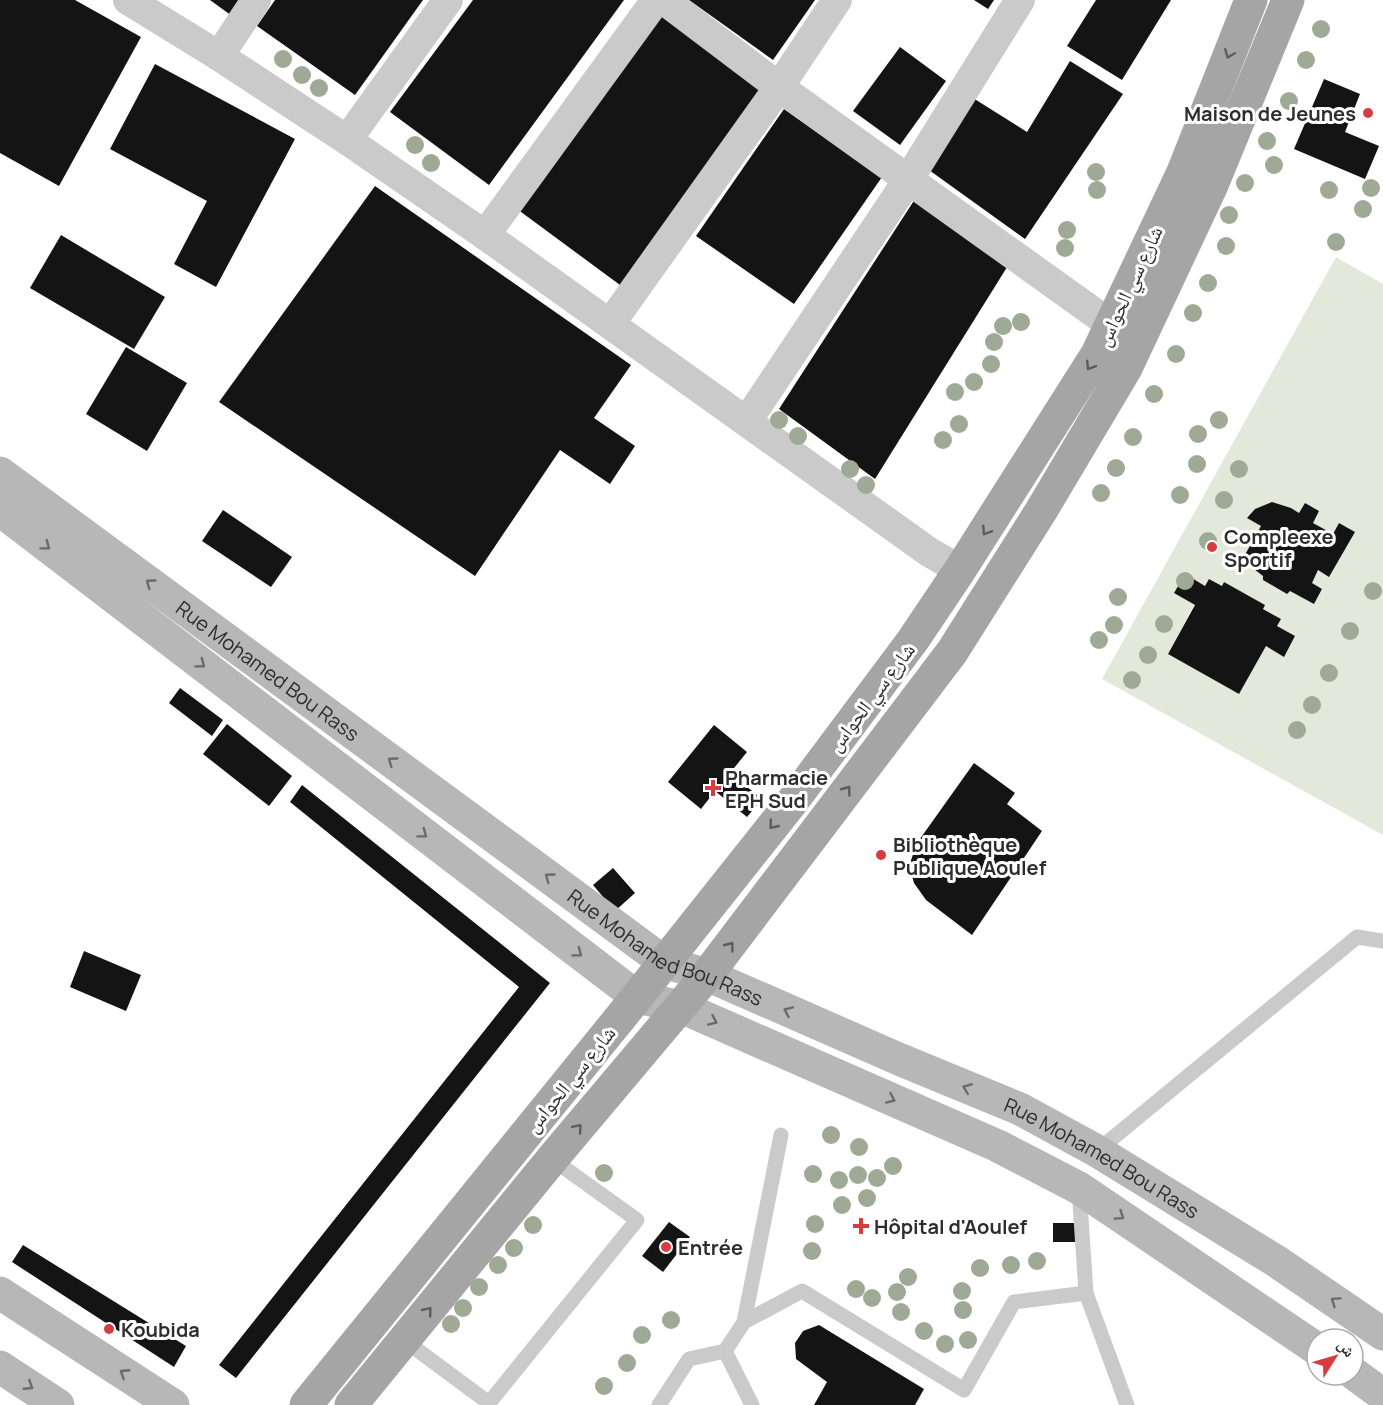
<svg xmlns="http://www.w3.org/2000/svg" width="1383" height="1405" font-family="Manrope,'Noto Naskh Arabic',sans-serif">
<style>
.green{fill:#e2e9db;fill-rule:evenodd}
.building{fill:#141414}
.lines{fill:none;stroke-linecap:round;stroke-linejoin:round}
.lane{stroke:#cacaca;stroke-width:15}
.street{stroke:#cacaca;stroke-width:30}
.secondary{stroke:#b7b7b7;stroke-width:33}
.primary{stroke:#a5a5a5;stroke-width:33}
.tree{fill:#9eaa95}
.oneway{stroke:#5d5d5d}
.oneway2{stroke:#6b6b6b}
.poi-dot{fill:#d73c41;stroke:#fff;stroke-width:2}
.labels{text-anchor:middle;dominant-baseline:central;stroke-width:6;stroke-linejoin:round;paint-order:stroke}
.poi-label{font-size:20px;font-weight:bold;fill:#2d2d2d;stroke:#fff;text-anchor:start}
.street-label{font-size:20px;fill:#2d2d2d;stroke:#fff}
</style>
<rect width="100%" height="100%" fill="#fff"/>
<path class="green" d="M1336,257l47,27v551l-281,-156zM1272,502l19,6 8,5 6,-10 14,8 -6,12 20,11 6,-11 16,9 -26,44 -11,-6 -6,13 10,6 -8,15 -51,-28 -21,-15 19,-35 -13,-8 7,-9zM1185,575l20,11 5,-7 12,7 2,-4 56,37 -3,7 18,10 -11,20 -18,-10 -27,48 -71,-40 26,-49 -20,-12z"/>
<g class="building">
<path d="M0,0h75l66,37 -82,149 -59,-33z"/>
<path d="M210,0h33l-11,16z"/>
<path d="M275,0h148l-68,95 -98,-69z"/>
<path d="M473,0h151l-135,185 -99,-73z"/>
<path d="M689,0h126l-42,60z"/>
<path d="M974,0h20l-6,9z"/>
<path d="M1096,0h75l-49,80 -55,-34z"/>
<path d="M659,11l104,75 -143,199 -103,-76z"/>
<path d="M900,47l46,34 -46,64 -47,-34z"/>
<path d="M1070,61l53,33 -98,145 -96,-69 44,-72 54,34z"/>
<path d="M155,64l140,75 -79,148 -42,-23 33,-63 -97,-52z"/>
<path d="M1324,79l36,15 -15,38 34,14 -14,33 -71,-30z"/>
<path d="M784,109l98,68 -88,127 -98,-68z"/>
<path d="M375,186l256,179 -37,53 41,28 -25,38 -50,-34 -85,126 -256,-174z"/>
<path d="M917,196l92,68 -134,215 -96,-70z"/>
<path d="M61,235l104,62 -31,52 -104,-61z"/>
<path d="M126,347l61,36 -40,68 -61,-37z"/>
<path d="M1272,502l19,6 8,5 6,-10 14,8 -6,12 20,11 6,-11 16,9 -26,45 -11,-7 -6,13 10,6 -8,15 -24,-13 -3,3 -24,-14v-4l-21,-16 19,-34 -14,-8 8,-9z"/>
<path d="M223,510l69,47 -21,30 -69,-46z"/>
<path d="M1185,574l20,12 4,-7 13,7 2,-4 41,23 -2,4 18,10 -4,7 18,10 -11,21 -18,-11 -27,48 -71,-40 27,-49 -21,-12z"/>
<path d="M180,688l43,32 -11,16 -43,-33z"/>
<path d="M227,724l65,52 -23,30 -66,-52z"/>
<path d="M714,725l33,27 -17,21 32,26 -15,18 -32,-26 -14,18 -33,-27z"/>
<path d="M974,763l41,30 -8,11 35,27 -70,104 -46,-35 -12,-17 -5,-17 8,-23z"/>
<path d="M302,785l248,198 -314,395 -17,-13 300,-378 -229,-185z"/>
<path d="M613,868l22,25 -20,18 -22,-26z"/>
<path d="M84,951l57,24 -15,36 -56,-24z"/>
<path d="M669,1222l21,15 -27,35 -21,-16z"/>
<rect x="1053" y="1223" width="22" height="19"/>
<path d="M23,1245l163,101 -12,21 -162,-105z"/>
<path d="M819,1325l105,64 -9,16h-101l13,-23 -31,-23 -1,-16 8,-12z"/>
</g>
<g class="lines">
<g class="lane">
<path d="M1097,1151l260,-214 26,4"/>
<path d="M1079,1188l7,105 41,112"/>
<path d="M744,1322l58,-31 162,99 50,-88 72,-9"/>
<path d="M404,1340l85,63 148,-183 -85,-61"/>
<path d="M725,1351l27,54"/>
<path d="M659,1405l30,-46 36,-8 19,-29 37,-187"/>
</g>
<g class="street">
<path d="M128,0l91,56 128,84 138,95 444,317 31,18"/>
<path d="M664,0l115,87 331,237"/>
<path d="M219,56l37,-56"/>
<path d="M347,140l101,-140"/>
<path d="M485,235l171,-235"/>
<path d="M610,324l169,-237 58,-87"/>
<path d="M747,421l161,-241 112,-180"/>
</g>
<g class="secondary">
<path id="s1" d="M0,473l664,489 43,13 194,85 119,49 77,42 179,110 107,73"/>
<path d="M0,510l637,487 44,10 317,139 81,42 238,161"/>
<path d="M0,1293l173,112"/>
<path d="M0,1367l58,38"/>
<path d="M1353,1373l30,22"/>
</g>
<g class="primary">
<path d="M306,1405l331,-408 155,-195 121,-162 47,-70 137,-216 86,-182 68,-172"/>
<path d="M351,1405l201,-246 155,-184 245,-323 89,-141 85,-143 86,-183 76,-185"/>
</g>
</g>
<g class="tree">
<circle cx="1321" cy="29" r="9"/>
<circle cx="283" cy="59" r="9"/>
<circle cx="1306" cy="60" r="9"/>
<circle cx="302" cy="75" r="9"/>
<circle cx="319" cy="88" r="9"/>
<circle cx="1289" cy="101" r="9"/>
<circle cx="1267" cy="141" r="9"/>
<circle cx="415" cy="145" r="9"/>
<circle cx="431" cy="163" r="9"/>
<circle cx="1274" cy="165" r="9"/>
<circle cx="1096" cy="172" r="9"/>
<circle cx="1245" cy="183" r="9"/>
<circle cx="1371" cy="188" r="9"/>
<circle cx="1097" cy="190" r="9"/>
<circle cx="1329" cy="190" r="9"/>
<circle cx="1363" cy="209" r="9"/>
<circle cx="1229" cy="215" r="9"/>
<circle cx="1067" cy="230" r="9"/>
<circle cx="1336" cy="242" r="9"/>
<circle cx="1226" cy="246" r="9"/>
<circle cx="1065" cy="248" r="9"/>
<circle cx="1208" cy="283" r="9"/>
<circle cx="1193" cy="313" r="9"/>
<circle cx="1021" cy="322" r="9"/>
<circle cx="1003" cy="326" r="9"/>
<circle cx="994" cy="342" r="9"/>
<circle cx="1176" cy="354" r="9"/>
<circle cx="991" cy="364" r="9"/>
<circle cx="974" cy="382" r="9"/>
<circle cx="955" cy="392" r="9"/>
<circle cx="1154" cy="394" r="9"/>
<circle cx="779" cy="420" r="9"/>
<circle cx="1219" cy="420" r="9"/>
<circle cx="959" cy="424" r="9"/>
<circle cx="1198" cy="434" r="9"/>
<circle cx="798" cy="436" r="9"/>
<circle cx="1133" cy="437" r="9"/>
<circle cx="943" cy="440" r="9"/>
<circle cx="1197" cy="464" r="9"/>
<circle cx="1116" cy="468" r="9"/>
<circle cx="850" cy="469" r="9"/>
<circle cx="1239" cy="469" r="9"/>
<circle cx="866" cy="485" r="9"/>
<circle cx="1101" cy="493" r="9"/>
<circle cx="1180" cy="495" r="9"/>
<circle cx="1224" cy="500" r="9"/>
<circle cx="1208" cy="541" r="9"/>
<circle cx="1185" cy="581" r="9"/>
<circle cx="1373" cy="591" r="9"/>
<circle cx="1118" cy="597" r="9"/>
<circle cx="1164" cy="624" r="9"/>
<circle cx="1114" cy="625" r="9"/>
<circle cx="1350" cy="631" r="9"/>
<circle cx="1099" cy="640" r="9"/>
<circle cx="1148" cy="655" r="9"/>
<circle cx="1329" cy="673" r="9"/>
<circle cx="1132" cy="680" r="9"/>
<circle cx="1312" cy="705" r="9"/>
<circle cx="1297" cy="730" r="9"/>
<circle cx="831" cy="1135" r="9"/>
<circle cx="859" cy="1147" r="9"/>
<circle cx="893" cy="1166" r="9"/>
<circle cx="604" cy="1173" r="9"/>
<circle cx="813" cy="1174" r="9"/>
<circle cx="858" cy="1175" r="9"/>
<circle cx="877" cy="1178" r="9"/>
<circle cx="839" cy="1180" r="9"/>
<circle cx="867" cy="1198" r="9"/>
<circle cx="842" cy="1205" r="9"/>
<circle cx="815" cy="1224" r="9"/>
<circle cx="533" cy="1225" r="9"/>
<circle cx="514" cy="1248" r="9"/>
<circle cx="812" cy="1251" r="9"/>
<circle cx="1037" cy="1261" r="9"/>
<circle cx="498" cy="1265" r="9"/>
<circle cx="1011" cy="1265" r="9"/>
<circle cx="980" cy="1268" r="9"/>
<circle cx="908" cy="1277" r="9"/>
<circle cx="479" cy="1287" r="9"/>
<circle cx="856" cy="1289" r="9"/>
<circle cx="962" cy="1291" r="9"/>
<circle cx="897" cy="1292" r="9"/>
<circle cx="872" cy="1298" r="9"/>
<circle cx="463" cy="1308" r="9"/>
<circle cx="963" cy="1310" r="9"/>
<circle cx="901" cy="1312" r="9"/>
<circle cx="671" cy="1320" r="9"/>
<circle cx="451" cy="1324" r="9"/>
<circle cx="924" cy="1331" r="9"/>
<circle cx="642" cy="1335" r="9"/>
<circle cx="968" cy="1340" r="9"/>
<circle cx="945" cy="1344" r="9"/>
<circle cx="627" cy="1363" r="9"/>
<circle cx="604" cy="1386" r="9"/>
</g>
<defs><path id="oneway-chevron" d="M-2-3.5L2.5 0L-2 3.5" fill="none" stroke-width="1.6" stroke-linecap="round" stroke-linejoin="round" transform="scale(1.5)"/></defs>
<g class="oneway">
<use href="#oneway-chevron" transform="translate(1229 54) rotate(112)"/>
<use href="#oneway-chevron" transform="translate(1090 366) rotate(122)"/>
<use href="#oneway-chevron" transform="translate(986 531) rotate(123)"/>
<use href="#oneway-chevron" transform="translate(847 790) rotate(-53)"/>
<use href="#oneway-chevron" transform="translate(773 825) rotate(129)"/>
<use href="#oneway-chevron" transform="translate(730 946) rotate(-53)"/>
<use href="#oneway-chevron" transform="translate(578 1128) rotate(-50)"/>
<use href="#oneway-chevron" transform="translate(428 1311) rotate(-51)"/>
</g>
<g class="oneway2">
<use href="#oneway-chevron" transform="translate(46 546) rotate(37)"/>
<use href="#oneway-chevron" transform="translate(150 583) rotate(-144)"/>
<use href="#oneway-chevron" transform="translate(201 664) rotate(37)"/>
<use href="#oneway-chevron" transform="translate(392 761) rotate(-144)"/>
<use href="#oneway-chevron" transform="translate(423 834) rotate(37)"/>
<use href="#oneway-chevron" transform="translate(549 877) rotate(-144)"/>
<use href="#oneway-chevron" transform="translate(578 953) rotate(37)"/>
<use href="#oneway-chevron" transform="translate(788 1011) rotate(-156)"/>
<use href="#oneway-chevron" transform="translate(713 1021) rotate(24)"/>
<use href="#oneway-chevron" transform="translate(967 1088) rotate(-158)"/>
<use href="#oneway-chevron" transform="translate(891 1099) rotate(24)"/>
<use href="#oneway-chevron" transform="translate(1120 1216) rotate(34)"/>
<use href="#oneway-chevron" transform="translate(1335 1301) rotate(-146)"/>
<use href="#oneway-chevron" transform="translate(124 1373) rotate(-147)"/>
<use href="#oneway-chevron" transform="translate(29 1386) rotate(33)"/>
</g>
<g class="poi-dot">
<circle cx="1368" cy="113" r="6"/>
<circle cx="1212" cy="547" r="6"/>
<path d="M710 779h6v6h6v6h-6v6h-6v-6h-6v-6h6z"/>
<circle cx="881" cy="855" r="6"/>
<path d="M858 1217h6v6h6v6h-6v6h-6v-6h-6v-6h6z"/>
<circle cx="666" cy="1247" r="6"/>
<circle cx="109" cy="1329" r="6"/>
</g>
<g class="labels">
<g class="poi-label">
<text x="1356" y="113" text-anchor="end">Maison de Jeunes</text>
<text x="1224" y="536">Compleexe<tspan x="1224" dy="23">Sportif</tspan></text>
<text x="725" y="777">Pharmacie<tspan x="725" dy="23">EPH Sud</tspan></text>
<text x="893" y="844">Bibliothèque<tspan x="893" dy="23">Publique Aoulef</tspan></text>
<text x="874" y="1226">Hôpital d'Aoulef</text>
<text x="678" y="1247">Entrée</text>
<text x="121" y="1329">Koubida</text>
</g>
<g class="street-label">
<text transform="translate(1129 286) rotate(-65)">شارع سي الحواس</text>
<text stroke="none"><textPath href="#s1" startOffset="333">Rue Mohamed Bou Rass</textPath></text>
<text transform="translate(871 697) rotate(-53)">شارع سي الحواس</text>
<text stroke="none"><textPath href="#s1" startOffset="819">Rue Mohamed Bou Rass</textPath></text>
<text transform="translate(570 1079) rotate(-51)">شارع سي الحواس</text>
<text stroke="none"><textPath href="#s1" startOffset="1305">Rue Mohamed Bou Rass</textPath></text>
</g>
</g>
<g transform="translate(1335 1357) rotate(53)"><circle r="28" fill="#ffffff" stroke="#ababab" stroke-width="1.5"/>
<path d="M0-4.5L10 22L0 15L-10 22Z" fill="#d73c41"/>
<text y="-9" font-size="16" font-weight="bold" text-anchor="middle" fill="#2d2d2d">ش</text>
</g>
</svg>
